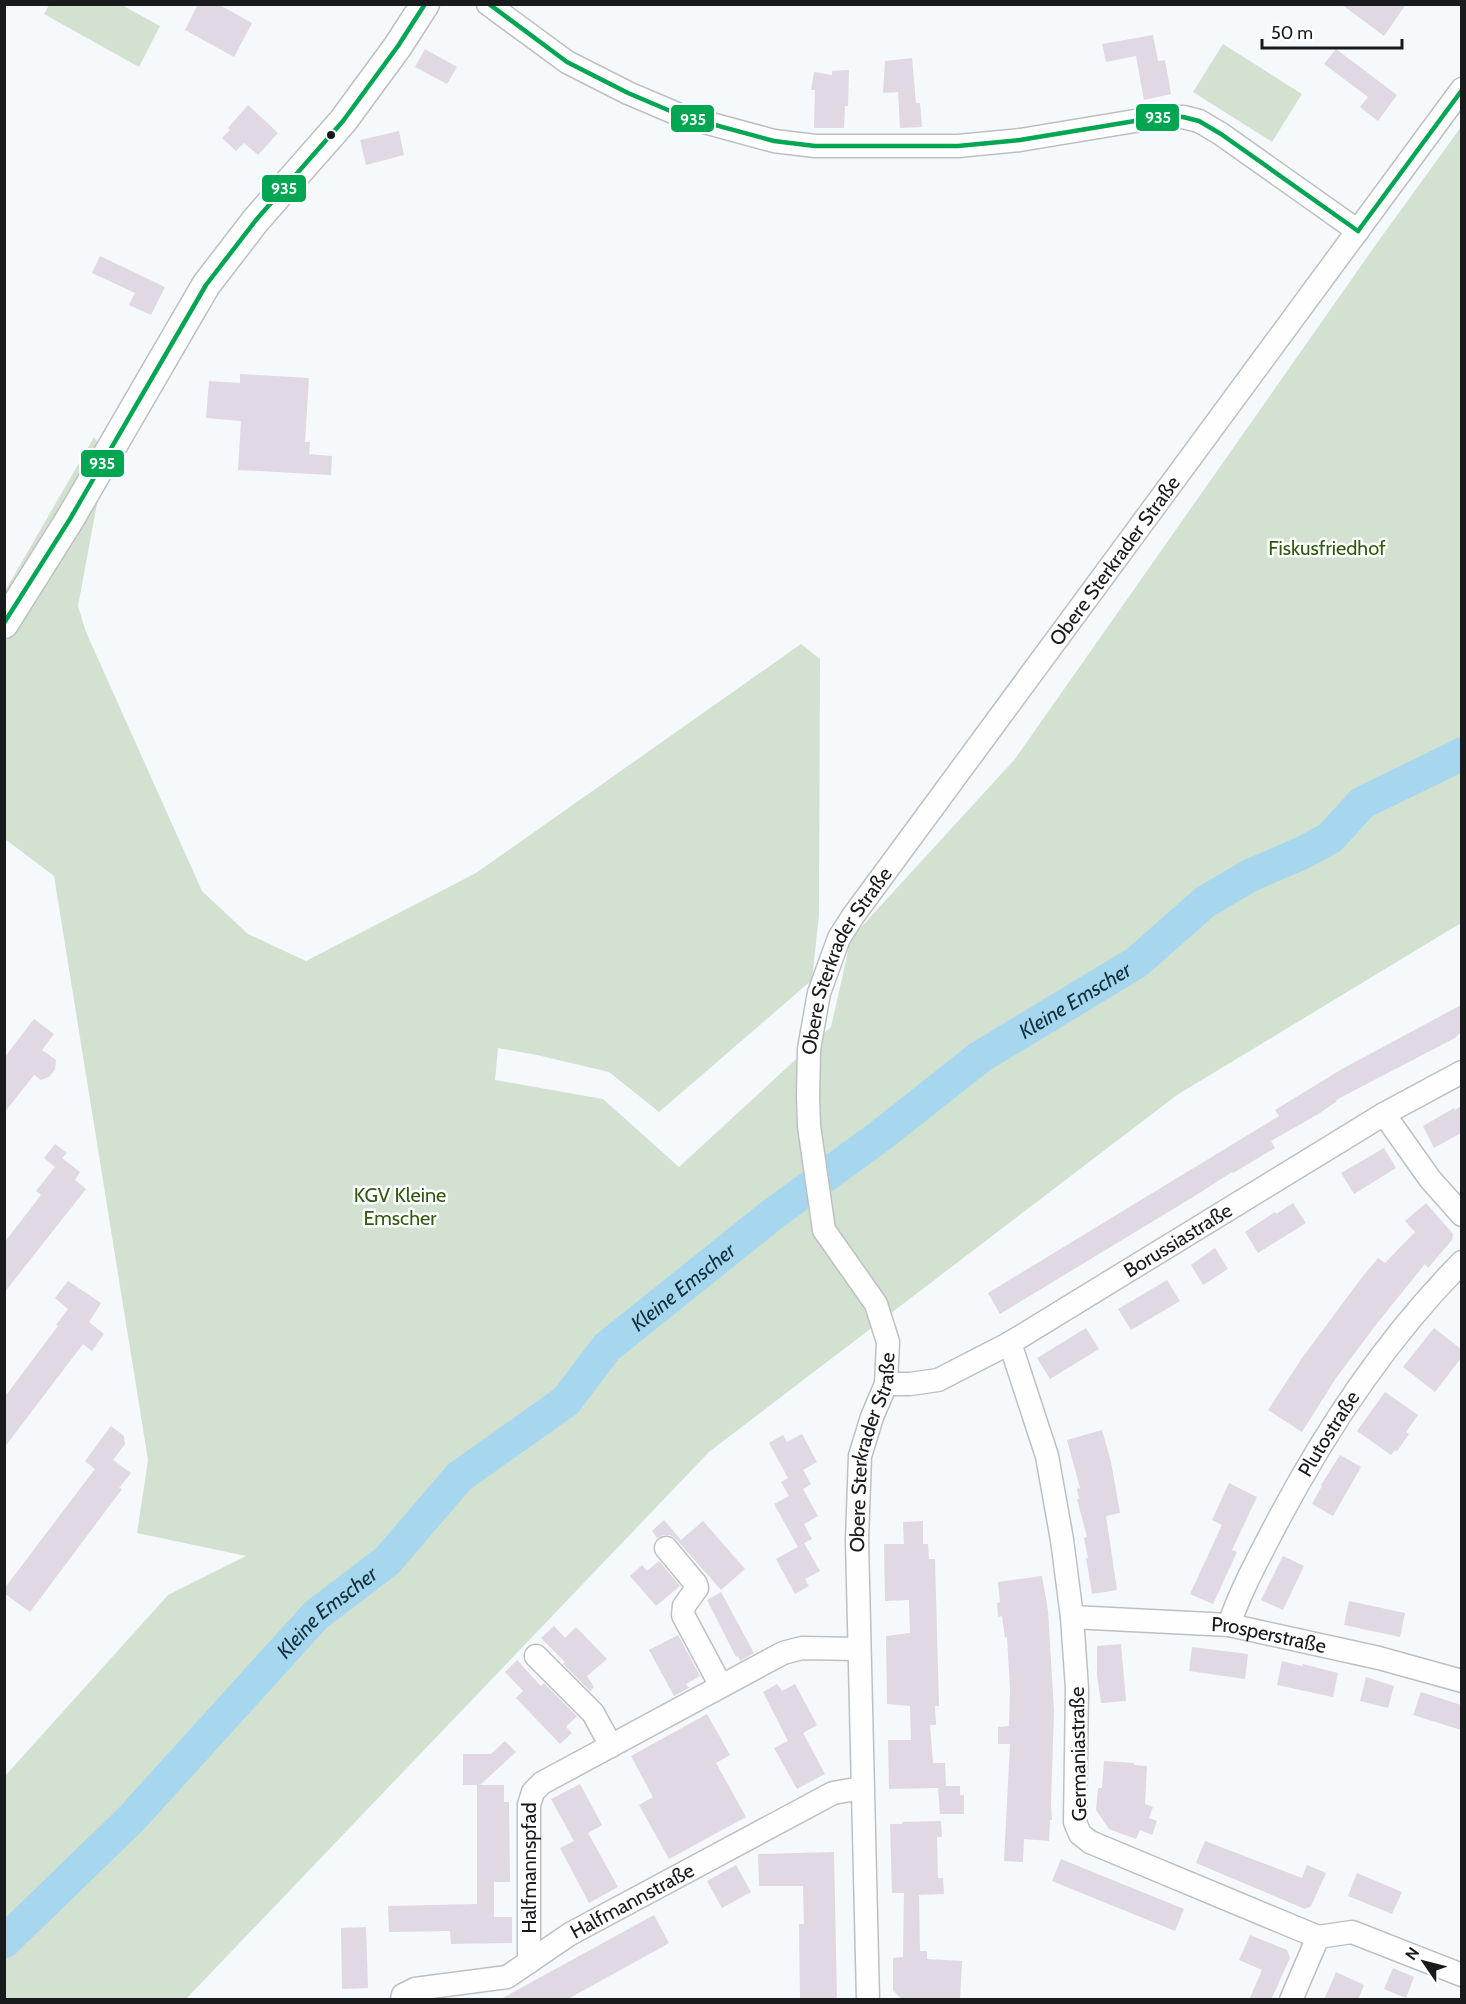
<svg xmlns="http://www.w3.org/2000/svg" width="1466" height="2004" font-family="Cabin,sans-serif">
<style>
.green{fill:#d3e1d1}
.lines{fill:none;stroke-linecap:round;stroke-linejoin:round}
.river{stroke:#a7d7ee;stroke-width:33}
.building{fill:#e0d8e2}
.minor-casing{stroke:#bdc0c2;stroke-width:25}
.major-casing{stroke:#bdc0c2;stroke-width:31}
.minor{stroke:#fefeff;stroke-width:22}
.major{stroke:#fefeff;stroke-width:28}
.bus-1-casing{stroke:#fff;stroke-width:9}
.bus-1{stroke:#00a651;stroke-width:4.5}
.bus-dot{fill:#181a1c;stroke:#fff;stroke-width:2}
.labels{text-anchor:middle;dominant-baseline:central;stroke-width:5;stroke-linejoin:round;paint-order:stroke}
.park-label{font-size:20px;fill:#315a11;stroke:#fff}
.street-label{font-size:20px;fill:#181a1c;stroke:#fff}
.water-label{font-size:21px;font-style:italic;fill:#11303e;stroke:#fff}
.line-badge{stroke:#fff;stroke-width:2}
.badge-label{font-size:16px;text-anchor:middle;font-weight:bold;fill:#fff}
</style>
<rect width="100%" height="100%" fill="#f5f9fc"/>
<g class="green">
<path d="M49,5h73l38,21 -21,41 -95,-53z"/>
<path d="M1223,44l79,50 -30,48 -79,-50z"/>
<path d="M1461,127v796l-284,172 -468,357 -523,547 -181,1v-224l163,-181 78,-39 -109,-23 11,-73 -94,-584 -49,-37v-248l89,-154 12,18 -28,151 8,26 116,259 46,43 58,27 170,-88 325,-229 19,15 -1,256 -7,65 -153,132 -50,-40 -72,-17 -39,-7 -3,32 108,19 76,68 152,-140 20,-89 164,-179 362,-516z"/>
</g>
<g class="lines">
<path class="river" id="s1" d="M4,1942l127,-123 185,-204 71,-54 72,-84 107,-76 41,-54 166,-133 107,-78 100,-79 157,-95 68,-60 44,-26 53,-23 28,-15 32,-35 100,-49"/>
</g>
<g class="building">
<path d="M198,4h20l34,19 -18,34 -49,-27z"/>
<path d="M1341,4h65l-22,32z"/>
<path d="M1153,35l5,26 7,-1 6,34 -27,6 -8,-44 -30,6 -4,-18z"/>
<path d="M425,49l32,18 -10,17 -32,-17z"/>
<path d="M1336,49l61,46 -19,26 -18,-14 8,-10 -44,-33z"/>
<path d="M912,58l4,45h4l2,24 -22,1 -2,-36 -15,1 2,-32z"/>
<path d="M849,70l-1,36h-3l-1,22h-30l1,-38h-4l3,-18 18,3v-4z"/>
<path d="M248,105l30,28 -20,22 -14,-12 -8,8 -14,-13 8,-8 -2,-2z"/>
<path d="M399,131l5,24 -38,10 -6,-25z"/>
<path d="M100,256l65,31 -14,28 -22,-10 6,-12 -43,-20z"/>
<path d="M240,374l69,4 -4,64h5l-1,12 23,2 -1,19 -93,-5 3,-49 -35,-3 3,-37 31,2z"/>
<path d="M1461,1005v27l-6,6 -119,62 1,1 -17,12 -49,28 4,7 -42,25 -1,-1 -34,22 -198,120 -12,-21 291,-177 -4,-6 67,-41z"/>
<path d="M34,1019l20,15 -12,16 14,10 -1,9 -6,8 -8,3 -7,-5 -30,38v-55z"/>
<path d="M1461,1106v27l-27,15 -11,-22 31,-18 1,2z"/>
<path d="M55,1144l12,9 -5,5 18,14 -5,8 11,9 -82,104v-50l37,-48 -5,-4 19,-24 -11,-9z"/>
<path d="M1384,1148l12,20 -42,26 -13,-21z"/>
<path d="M1293,1203l13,20 -48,30 -13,-21 30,-20 1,2z"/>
<path d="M1426,1203l27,31 -1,6 -24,28 -3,-4 -50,62 -39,52 -34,54 -34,-22 34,-52 58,-78 18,-22 7,5 30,-31 -10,-11z"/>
<path d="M1215,1248l13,21 -25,16 -12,-20z"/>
<path d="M1167,1280l13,21 -49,29 -13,-21z"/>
<path d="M68,1281l33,22 -12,19 15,12 -12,17 -9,-7 -79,104v-50l54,-72 -2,-1 12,-16 -13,-11z"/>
<path d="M1086,1328l13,21 -49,30 -13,-21z"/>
<path d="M1434,1328l27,21v9l-26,34 -32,-25z"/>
<path d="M1385,1392l33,23 -12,17 3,2 -12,17 -2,-1 -4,5 -34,-24z"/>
<path d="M111,1426l13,10 1,8 -12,16 18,13 -12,15 3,1 -92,123 -26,-19v-4l91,-120 -10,-8z"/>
<path d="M1102,1430l9,32 9,51 -14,3 11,74 -25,4 -6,-36h2l-4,-20 3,-1 -10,-38h2l-2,-10 3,-1 -13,-48z"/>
<path d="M802,1434l15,28 -14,8 8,14 -8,5 15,27 -14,8 8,15 -8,4 16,28 -15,8 4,7 -14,8 -19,-35 22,-12 -24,-43 15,-8 -8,-14 7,-4 -19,-35 14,-8 4,7z"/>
<path d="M1340,1455l21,12 -28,49 -21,-12 10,-18 -1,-1z"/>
<path d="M1229,1483l28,14 -25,53 5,2 -24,52 -23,-10 32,-69 -10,-5z"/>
<path d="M664,1520l17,20 22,-19 42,48 -24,21 -45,-51 -6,-4h-6l-7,3 -5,-7z"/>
<path d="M923,1521v23h5l1,15h6l4,147h-4l1,19h-6l3,38h12l1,23h14v9h4v19h-24l-2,-26 -49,1 -1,-49h23l-1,-34 -23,-2 -1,-68 24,-3 -1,-33 -24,1 -1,-57h20l-1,-22z"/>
<path d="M1283,1556l21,10 -21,44 -22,-10z"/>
<path d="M659,1561l21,25 -24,20 -26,-30 12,-11 5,6z"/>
<path d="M1042,1576l6,35 6,100 -3,93 1,16h-2l-1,21 -25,-2 -1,23 -19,-1 6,-117h-12v-17l11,-1 1,-38 -3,-51 -2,1 -3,-22 -4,1 -1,-14 3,-1 -2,-20z"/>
<path d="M721,1592l33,61 -14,8 -2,-5 -2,1 -29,-57z"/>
<path d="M1349,1601l56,12 -5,24 -56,-12z"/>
<path d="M554,1626l11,12 11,-11 31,32 -20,17 7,11 -4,4 -27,-27 2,-2 -24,-24z"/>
<path d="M678,1635l22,41 -14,8 3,4 -15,8 -25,-46z"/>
<path d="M1121,1644l5,57 -25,2 -4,-28v-29z"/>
<path d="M1192,1647l56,7 -3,25 -56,-8z"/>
<path d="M517,1660l24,26 3,-3 33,33 -11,11 6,6 -12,11 -44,-46 7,-7 -18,-19z"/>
<path d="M1282,1661l20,5 1,-2 35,9 -5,24 -56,-12z"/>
<path d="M1366,1677l28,9 -6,22 -28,-7z"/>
<path d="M777,1684l5,7 13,-7 22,41 -14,8 22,41 -28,15 -23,-41 14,-7 -25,-49z"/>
<path d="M1421,1692l40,13v25l-48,-15z"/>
<path d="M707,1714l23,41 -14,8 30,54 -77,42 -30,-54 14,-8 -22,-41z"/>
<path d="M505,1741l11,11 -36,33h24v17h5l1,80h-16v35h18v26l-61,1 -1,-13 -61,1 -1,-26 89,-2v-119h-14v-31h28z"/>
<path d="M1104,1761l30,2v2l13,1 -2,38 8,3 -4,11 8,3 -5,14 -12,-5 -4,9 -27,-10 -13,-19 2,-22h4z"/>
<path d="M580,1784l22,41 -14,8 30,54 -29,16 -29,-55 14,-7 -23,-42z"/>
<path d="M941,1821l1,16h-5l1,41h5l1,16 -25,1 1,56h7v8l35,2 -2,39h-58l-9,-10v-32l10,-1 1,-64h-12l-2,-69h13l-1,-2z"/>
<path d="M1205,1841l97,37 5,-13 19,8 -15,33 -6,3 -109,-46z"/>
<path d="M834,1852l3,148h-37l-1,-76h5l-1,-38h-44l-1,-32z"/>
<path d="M1061,1859l123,50 -9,22 -123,-50z"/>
<path d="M736,1865l15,27 -29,16 -15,-27z"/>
<path d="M1357,1873l45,19 -10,22 -44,-18z"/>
<path d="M654,1915l15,28 -14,8 -89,49h-67z"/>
<path d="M366,1927l2,61 -26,1 -1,-61z"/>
<path d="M1250,1935l37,15 3,8 -19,42h-22l13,-30 -23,-10z"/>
<path d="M1393,1968l21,9 -8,21 -22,-9z"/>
<path d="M1336,1972l28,13 -6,15h-34z"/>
</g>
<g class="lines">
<g class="minor-casing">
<g id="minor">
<path d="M488,4l79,58 61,31 54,23 92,25 41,5h143l62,-6 139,-23h24l16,4 22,13 137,97"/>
<path d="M1384,1114l46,65 32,36"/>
<path d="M1010,1343l37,113 15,84 10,77 5,72 -2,133 5,12 10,8 228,95 34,-5 110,43"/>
<path id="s2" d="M886,1384h24l28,-4 72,-37 374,-229 78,-42"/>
<path d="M666,1548l30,36 1,4 -13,18 -1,9 38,71"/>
<path id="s3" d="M1072,1617l157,8 150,33 83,23"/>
<path id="s4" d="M1229,1625c11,-33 28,-64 44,-95 51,-98 111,-189 189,-268"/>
<path d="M536,1656l57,57 18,33"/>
<path id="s5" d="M529,1962v-157l4,-13 9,-9 241,-130 19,-5 56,1"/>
<path id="s6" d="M402,2000l1,-5 12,-6 92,-12 63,-43 263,-141 29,-5"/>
<path id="s7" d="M868,2000l-11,-460 3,-84 12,-39 14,-33 2,-42 -12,-38 -52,-74 -15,-104 -1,-29 1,-48 10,-56 20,-55 14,-22 609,-827"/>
<path d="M1291,2000l27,-63"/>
</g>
</g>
<g class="major-casing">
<path id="major" d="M4,624l66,-105 136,-234 50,-65 87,-99 55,-75 27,-42"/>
</g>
<use href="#minor" class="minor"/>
<use href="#major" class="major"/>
<g class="bus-1-casing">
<g id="bus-1">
<path d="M489,4l78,58 61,31 54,23 92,25 41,5h143l62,-6 139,-23h24l16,4 22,13 137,97"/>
<path d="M1358,231l104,-141"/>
<path d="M4,623l66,-104 136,-234 50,-65 87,-99 55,-75 27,-42"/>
</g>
</g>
<use href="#bus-1" class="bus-1"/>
</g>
<circle class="bus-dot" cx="331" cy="135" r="5"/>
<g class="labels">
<g class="park-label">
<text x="1327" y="548">Fiskusfriedhof</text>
<text x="400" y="1195">KGV Kleine<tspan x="400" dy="23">Emscher</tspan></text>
</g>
<g class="street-label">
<text stroke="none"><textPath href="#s7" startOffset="1558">Obere Sterkrader Straße</textPath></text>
<text stroke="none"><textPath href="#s7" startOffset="1072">Obere Sterkrader Straße</textPath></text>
<text stroke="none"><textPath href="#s2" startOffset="330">Borussiastraße</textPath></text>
<text stroke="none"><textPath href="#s4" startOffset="216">Plutostraße</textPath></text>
<text stroke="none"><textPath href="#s7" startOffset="550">Obere Sterkrader Straße</textPath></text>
<text stroke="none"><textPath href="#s3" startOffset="198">Prosperstraße</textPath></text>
<text transform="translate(1078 1754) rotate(-91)">Germaniastraße</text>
<text stroke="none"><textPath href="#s5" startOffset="94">Halfmannspfad</textPath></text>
<text stroke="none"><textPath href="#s6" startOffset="258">Halfmannstraße</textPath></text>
</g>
<g class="water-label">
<text stroke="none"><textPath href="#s1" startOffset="1434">Kleine Emscher</textPath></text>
<text stroke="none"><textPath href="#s1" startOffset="948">Kleine Emscher</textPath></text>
<text stroke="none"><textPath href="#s1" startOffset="462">Kleine Emscher</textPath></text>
</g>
</g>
<g class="line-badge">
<rect x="1135" y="103" width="45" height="29" rx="6" fill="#00a651"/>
<rect x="670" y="104" width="45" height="29" rx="6" fill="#00a651"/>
<rect x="261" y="174" width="46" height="29" rx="6" fill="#00a651"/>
<rect x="80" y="449" width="45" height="29" rx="6" fill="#00a651"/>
</g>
<g class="badge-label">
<text x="1158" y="123">935</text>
<text x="693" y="125">935</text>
<text x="284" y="194">935</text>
<text x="102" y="469">935</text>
</g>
<rect width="1466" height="2004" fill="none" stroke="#181a1c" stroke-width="12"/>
<g transform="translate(1424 1962) rotate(305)" stroke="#ffffff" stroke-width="4.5" paint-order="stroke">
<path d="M0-4.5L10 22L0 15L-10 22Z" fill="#181a1c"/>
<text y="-9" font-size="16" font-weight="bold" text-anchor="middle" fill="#181a1c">N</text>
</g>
<path d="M1262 39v9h140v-9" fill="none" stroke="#181a1c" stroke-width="3"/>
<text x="1271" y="39" font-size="18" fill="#181a1c" stroke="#ffffff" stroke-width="4.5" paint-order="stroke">50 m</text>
</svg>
